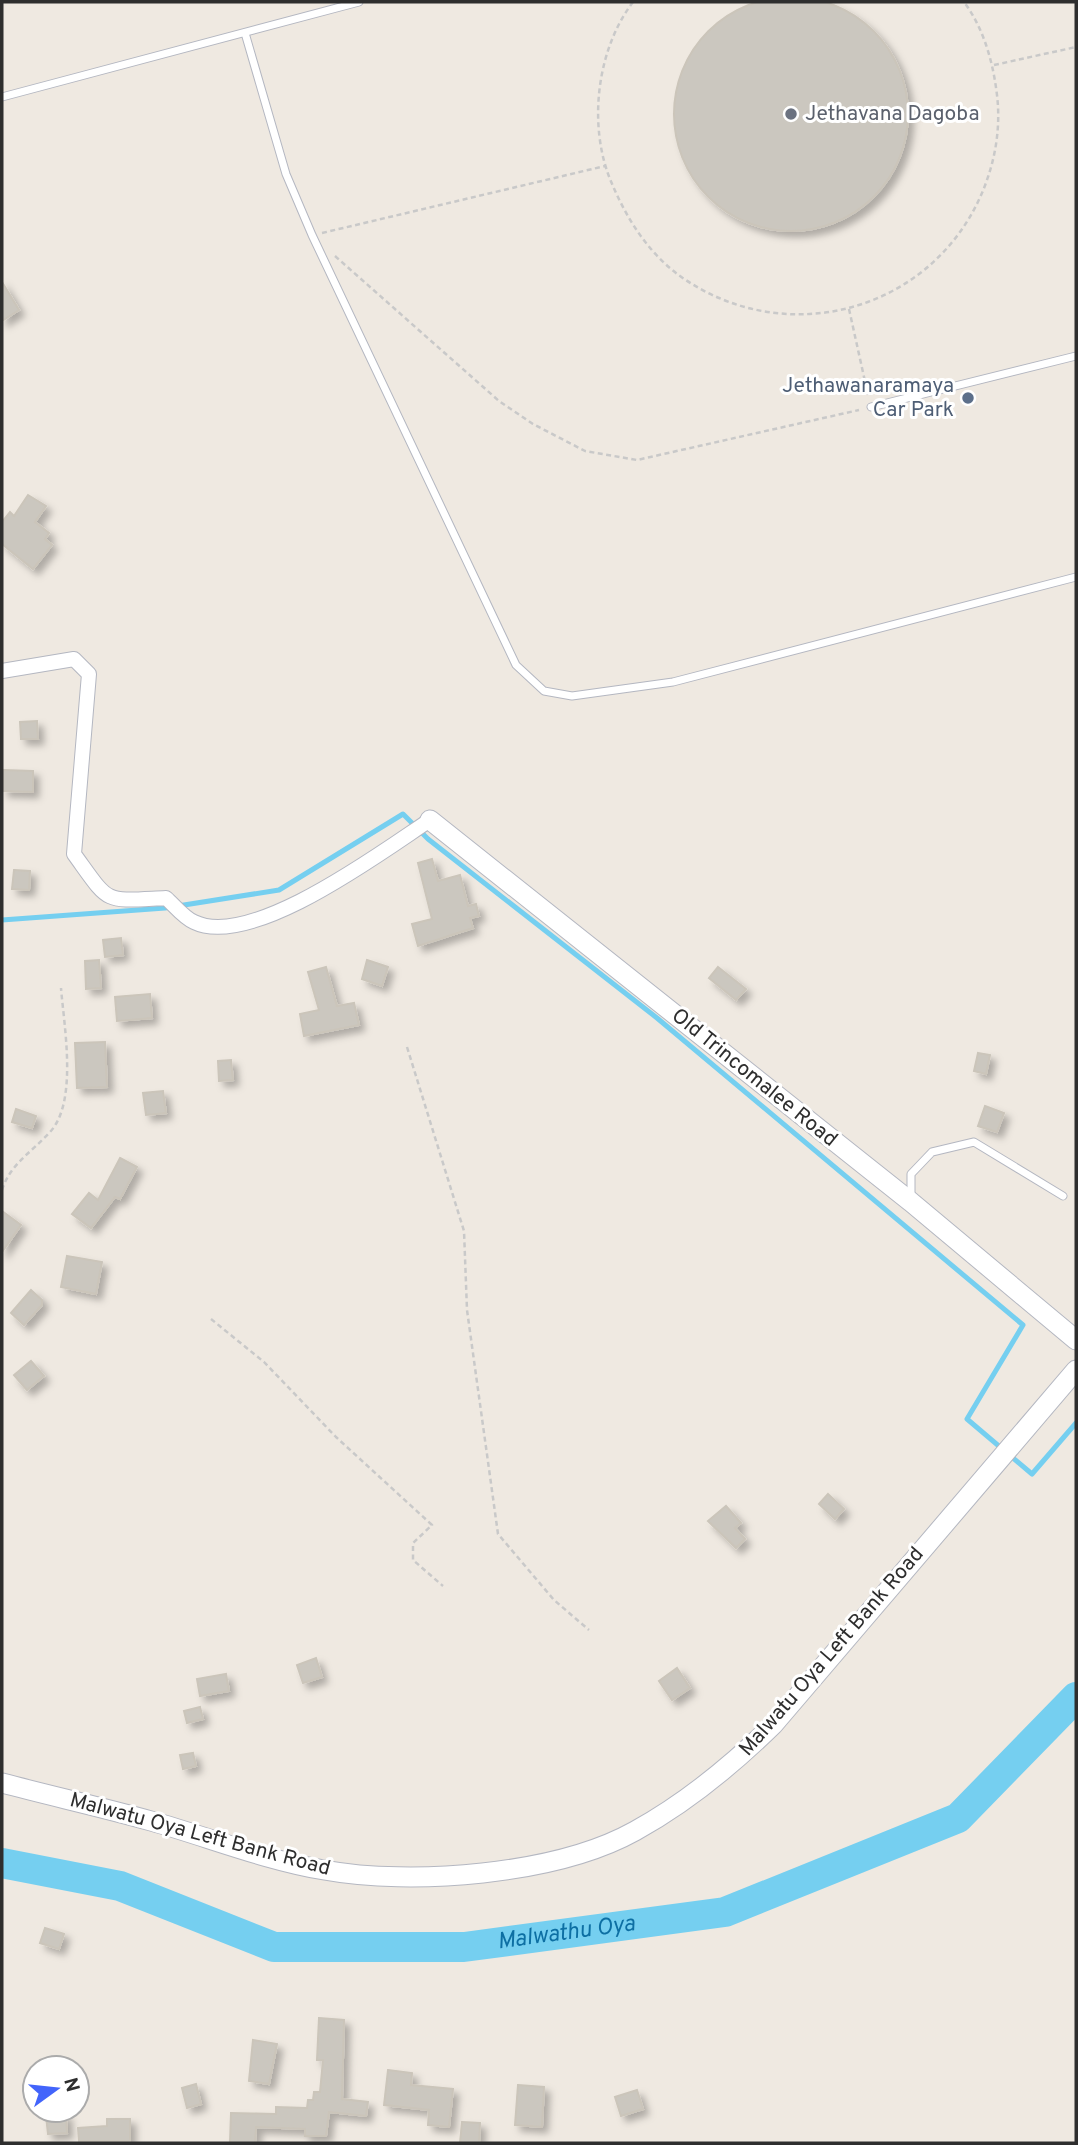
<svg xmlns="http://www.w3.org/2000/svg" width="1078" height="2145" font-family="Overpass,sans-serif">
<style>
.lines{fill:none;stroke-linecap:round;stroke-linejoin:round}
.stream{stroke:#75cff0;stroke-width:5}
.river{stroke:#75cff0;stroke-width:30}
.building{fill:#cbc7bf;stroke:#cbc5ba;stroke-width:2;filter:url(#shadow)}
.lane-casing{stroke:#b4b7c1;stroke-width:9}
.street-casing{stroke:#b4b7c1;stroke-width:16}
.secondary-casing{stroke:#b4b7c1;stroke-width:21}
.path{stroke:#c9c9c9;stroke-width:2.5;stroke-dasharray:5 3.5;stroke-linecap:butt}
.lane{stroke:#fff;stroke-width:7}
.street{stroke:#fff;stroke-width:14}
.secondary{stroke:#fff;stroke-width:19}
.worship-dot{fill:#6b7280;stroke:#fff;stroke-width:2.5}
.service-dot{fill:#5c6f8a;stroke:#fff;stroke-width:2.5}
.labels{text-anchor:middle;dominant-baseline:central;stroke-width:6;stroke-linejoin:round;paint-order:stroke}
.worship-label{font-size:21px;fill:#5b616d;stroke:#fff;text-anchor:start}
.service-label{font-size:21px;fill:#4e5e75;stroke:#fff;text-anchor:end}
.street-label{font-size:21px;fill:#2e2e2e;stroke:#fff}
.water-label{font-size:23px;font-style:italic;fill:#0d6fa3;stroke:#fff}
</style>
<defs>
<filter id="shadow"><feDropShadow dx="5.5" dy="5.5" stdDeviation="3.5" flood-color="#0004"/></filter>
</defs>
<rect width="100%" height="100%" fill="#efe9e1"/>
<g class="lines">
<path class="stream" d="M2,920l163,-12 114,-18 124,-76 25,25 229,179 366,307 -56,94 65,55 44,-51"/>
<path class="river" id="s1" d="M2,1863l118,23 154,61h190l261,-35 233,-94 118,-121"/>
</g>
<g class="building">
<circle cx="791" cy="114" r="117"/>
<path d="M2,282l17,28 -17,11z"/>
<path d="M28,495l18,11 -11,16 14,11 -4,6 7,6 -19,24 -31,-25v-22l8,-10 4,4z"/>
<path d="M37,721l1,18h-17l-1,-17z"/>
<path d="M3,770l30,1v21l-30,-1z"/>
<path d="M432,859l6,22 22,-6 8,31 8,-2 3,12 -9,2 3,10 -55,18 -6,-22 20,-5 -14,-56z"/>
<path d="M14,870l16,1 -1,19 -17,-1z"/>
<path d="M121,938l2,17 -18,2 -2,-17z"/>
<path d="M99,960l2,28 -15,1 -1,-28z"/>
<path d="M367,960l21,7 -6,19 -20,-7z"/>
<path d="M326,967l11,39 17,-3 5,22 -55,11 -4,-22 19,-4 -11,-38z"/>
<path d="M718,967l28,22 -10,11 -27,-22z"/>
<path d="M150,994l2,24 -35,3 -2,-24z"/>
<path d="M105,1042l2,45 -30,1 -2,-45z"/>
<path d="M978,1053l12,2 -4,19 -12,-3z"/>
<path d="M231,1060l2,20 -14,1 -1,-20z"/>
<path d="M163,1091l3,22 -20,2 -3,-22z"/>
<path d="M985,1106l19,7 -7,19 -19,-6z"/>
<path d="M16,1109l20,7 -4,12 -20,-6z"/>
<path d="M120,1158l17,9 -17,32 -5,-2 -24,31 -19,-14 17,-21 9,7z"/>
<path d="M2,1211l19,14 -19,27z"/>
<path d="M67,1256l35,6 -6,32 -35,-7z"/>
<path d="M31,1290l11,10v5l-18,20 -13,-12z"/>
<path d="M31,1361l13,15 -17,14 -13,-15z"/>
<path d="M828,1494l16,15 -9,10 -16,-15z"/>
<path d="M726,1506l15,17 -6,5 10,11 -9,9 -28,-27z"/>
<path d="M316,1658l6,19 -19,6 -6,-18z"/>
<path d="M677,1668l13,20 -18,12 -13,-19z"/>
<path d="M226,1674l3,17 -29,5 -3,-17z"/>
<path d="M200,1707l3,12 -16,4 -3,-12z"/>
<path d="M193,1753l3,13 -13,3 -3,-14z"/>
<path d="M45,1928l19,6 -5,15 -19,-6z"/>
<path d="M319,2018l25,2 -2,79 26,3 -2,14 -37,-4 -3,24h-21v-7l-49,-2 -1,16h-25l1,-30 45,1v-7l31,1 1,-8h5l1,-8h6l3,-32h-6z"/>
<path d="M253,2040l24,4 -8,40 -20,-3z"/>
<path d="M388,2070l24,3 -1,12 42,4 -4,38 -21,-2 1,-15 -45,-5z"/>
<path d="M196,2084l5,20 -14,4 -5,-20z"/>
<path d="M518,2085l26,2 -2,40 -27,-2z"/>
<path d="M637,2090l6,19 -22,7 -6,-19z"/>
<path d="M66,2114l1,19 -19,1 -2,-18z"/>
<path d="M107,2119h23v22h-51l-1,-13 29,-2z"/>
<path d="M462,2122l18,1 -1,20h-19z"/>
</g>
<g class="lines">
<g class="lane-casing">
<g id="lane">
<path d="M245,33l41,141 26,61 204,430 28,26 28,5 101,-14 403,-105"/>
<path d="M2,97l357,-95"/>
<path d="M871,407l205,-51"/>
<path d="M911,1198v-24l21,-22 42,-10 89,54"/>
</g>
</g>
<g class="street-casing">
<path id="street" d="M2,671l72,-12 15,15 -15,180c37,51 28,47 92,44 8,7 18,20 28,24 57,28 189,-71 236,-102"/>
</g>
<g class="secondary-casing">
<g id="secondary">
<path d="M430,820l481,382 165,138"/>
<path d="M2,1783c49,13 99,24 149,38 57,16 114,39 173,49 87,16 232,5 311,-39 51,-28 96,-65 138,-106l303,-355"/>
</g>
</g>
<g class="path">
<path d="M633,2c-36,47 -45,122 -23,177 15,37 37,73 70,97 105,75 251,36 302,-83 13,-31 19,-64 15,-98 -4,-33 -13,-66 -33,-93"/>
<path d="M994,65l82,-18"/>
<path d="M322,233l283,-67"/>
<path d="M335,256l164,145 34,23 52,27 52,9 222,-50"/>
<path d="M849,309l19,86"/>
<path d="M407,1047l57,184 3,79 31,224 56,66 35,30"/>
<path d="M2,1190c8,-26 30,-38 48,-58 28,-30 14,-106 11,-144"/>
<path d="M211,1319l53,43 72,75 96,88 -19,18v17l30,26"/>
</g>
<use href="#lane" class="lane"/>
<use href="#street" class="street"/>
<use href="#secondary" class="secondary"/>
</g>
<circle class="worship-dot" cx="791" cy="114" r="7"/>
<circle class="service-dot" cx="968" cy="398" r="7"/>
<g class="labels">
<g class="worship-label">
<text x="805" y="114">Jethavana Dagoba</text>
</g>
<g class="service-label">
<text x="954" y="386">Jethawanaramaya<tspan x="954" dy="24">Car Park</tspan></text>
</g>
<g class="street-label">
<text transform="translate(754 1078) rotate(39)">Old Trincomalee Road</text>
<text transform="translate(832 1652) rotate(-49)">Malwatu Oya Left Bank Road</text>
<text transform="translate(200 1835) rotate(15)">Malwatu Oya Left Bank Road</text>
</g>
<g class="water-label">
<text stroke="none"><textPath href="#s1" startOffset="579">Malwathu Oya</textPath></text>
</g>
</g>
<rect width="1078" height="2145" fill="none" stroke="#2e2e2e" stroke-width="7"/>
<g transform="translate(56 2089) rotate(75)"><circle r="33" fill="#ffffff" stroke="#ababab" stroke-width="2"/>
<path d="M0-5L12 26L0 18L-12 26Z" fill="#4264fb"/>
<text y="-10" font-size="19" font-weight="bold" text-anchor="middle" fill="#2e2e2e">N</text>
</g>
</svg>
